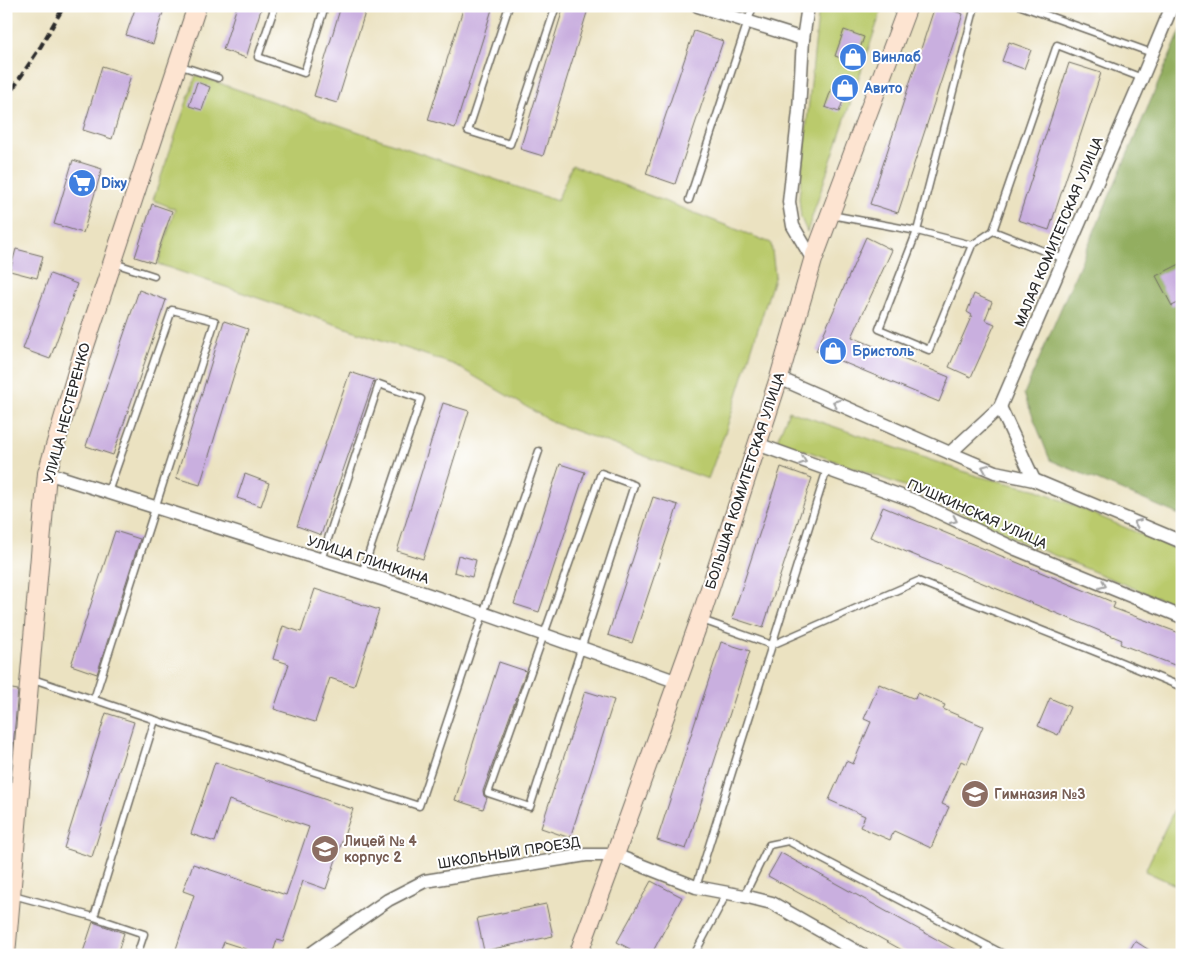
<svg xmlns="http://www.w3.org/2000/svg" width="1188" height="961" font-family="'Balsamiq Sans',sans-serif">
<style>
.green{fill:#baca6c;stroke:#727a4c}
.forest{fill:#93ae60;stroke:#5f6c46}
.building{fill:#c9afdf}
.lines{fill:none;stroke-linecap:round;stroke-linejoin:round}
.lane-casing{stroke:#6e6b60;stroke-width:9}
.street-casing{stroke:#6e6b60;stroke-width:15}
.secondary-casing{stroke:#6e6b60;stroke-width:20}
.lane{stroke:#fff;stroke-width:6}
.street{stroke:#fff;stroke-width:12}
.secondary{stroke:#fde4d1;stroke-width:18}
.rail{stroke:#2b2b2b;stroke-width:4;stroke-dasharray:8 4;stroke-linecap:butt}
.oneway{stroke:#a0a0a0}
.labels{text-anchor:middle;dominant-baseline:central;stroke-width:4;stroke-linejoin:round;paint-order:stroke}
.shop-label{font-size:14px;font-weight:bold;fill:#366cbe;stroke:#fff;text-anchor:start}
.street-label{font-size:14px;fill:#2b2b2b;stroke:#fff}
.education-label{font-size:14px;font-weight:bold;fill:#785e54;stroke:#fff;text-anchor:start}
</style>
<rect width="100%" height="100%" fill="#fff"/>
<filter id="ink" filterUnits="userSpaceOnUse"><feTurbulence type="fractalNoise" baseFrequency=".02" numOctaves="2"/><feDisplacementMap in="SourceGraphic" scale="10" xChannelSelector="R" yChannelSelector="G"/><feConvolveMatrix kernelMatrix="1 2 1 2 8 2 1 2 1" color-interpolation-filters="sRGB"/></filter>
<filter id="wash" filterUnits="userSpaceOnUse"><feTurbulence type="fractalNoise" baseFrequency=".0096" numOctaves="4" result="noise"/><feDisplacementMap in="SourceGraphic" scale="20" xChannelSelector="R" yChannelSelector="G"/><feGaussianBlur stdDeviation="1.12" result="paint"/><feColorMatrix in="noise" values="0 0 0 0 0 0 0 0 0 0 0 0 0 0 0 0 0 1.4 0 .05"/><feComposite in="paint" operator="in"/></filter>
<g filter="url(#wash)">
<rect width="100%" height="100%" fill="#ebe2c1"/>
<g class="green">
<path d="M819,6h64l-76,226 -6,-14 -2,-20z"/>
<path d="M196,75l361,126 15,-36 199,78 4,32 -48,152 -19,52 -154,-56 -99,-58 -297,-101 17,-55 -22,-9z"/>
<path d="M789,411l188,65 61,14 144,62v56l-160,-66 -107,-52 -138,-50z"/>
<path d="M1174,810l8,3v75l-37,-17z"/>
</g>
<path class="forest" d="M1182,28v488l-132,-56 -26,-66z"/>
<g id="blocks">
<g class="building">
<path d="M136,6h29l-12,38 -27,-9z"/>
<path d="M237,6h25l-16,52 -23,-8z"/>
<path d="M341,6h26l-30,97 -23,-7z"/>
<path d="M464,6h29l-38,122 -27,-8z"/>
<path d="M564,6h25l-46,150 -23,-7z"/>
<path d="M935,6h5l23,8 -65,199 -28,-9z"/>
<path d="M844,30l20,7 -9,26 -20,-7z"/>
<path d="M694,31l29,10 -48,143 -29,-10z"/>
<path d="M1009,42l22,8 -7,19 -22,-8z"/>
<path d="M1069,63l32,10 -52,157 -31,-10z"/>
<path d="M102,66l29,9 -19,64 -29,-9z"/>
<path d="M835,79l14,5 -10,28 -14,-5z"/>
<path d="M197,82l13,5 -8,23 -13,-4z"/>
<path d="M73,160l29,9 -19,64 -29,-9z"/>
<path d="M152,204l20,7 -18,52 -19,-6z"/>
<path d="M866,237l26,13 -40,87 97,40 -10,25 -123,-51z"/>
<path d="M16,249l27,7 -6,22 -27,-7z"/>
<path d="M1182,263v38l-10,5 -16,-30z"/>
<path d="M50,274l27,10 -27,75 -27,-10z"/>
<path d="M139,290l27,10 -53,155 -27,-9z"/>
<path d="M974,294l18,8 -7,18 10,4 -24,53 -22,-10 23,-52 -5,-3z"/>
<path d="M224,321l24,8 -48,156 -24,-7z"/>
<path d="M350,372l24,8 -53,155 -24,-9z"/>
<path d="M443,403l26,8 -46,148 -26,-8z"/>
<path d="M560,464l25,8 -46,140 -25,-8z"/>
<path d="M781,467l31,11 -49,150 -31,-10z"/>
<path d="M245,474l24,9 -8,23 -24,-8z"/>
<path d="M653,497l25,8 -46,138 -24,-8z"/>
<path d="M883,507l232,96 -2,5 69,26v34l-62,-24 2,-4 -252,-103z"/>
<path d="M115,531l25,8 -43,135 -26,-9z"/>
<path d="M458,555l18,5 -4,17 -18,-5z"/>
<path d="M315,589l64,21 -25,76 -24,-8 -15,44 -41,-13 15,-45 -16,-5 10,-33 18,6z"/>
<path d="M721,642l29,9 -64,198 -29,-9z"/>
<path d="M499,662l27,9 -43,120 1,5 3,2 -4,11 -28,-9z"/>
<path d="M879,684l36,15 2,-6 28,12 -2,4 40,17 -16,38 -6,-3 -19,43 7,3 -18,41 -37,-17 -4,9 -30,-13 5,-11 -36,-16 17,-39 7,3 18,-42 -7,-3z"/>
<path d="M6,688l12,2 -10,116h-2z"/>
<path d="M585,691l29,9 -44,138 -29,-10z"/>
<path d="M1050,698l20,9 -12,28 -20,-9z"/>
<path d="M106,713l28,9 -42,135 -28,-9z"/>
<path d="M215,762l138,47 -27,80 -23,-8 -20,61 -6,-2 -5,15h-8l-40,-13 -5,13h-45l20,-60 -11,-4 10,-27 93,31 23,-68 -80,-27 -14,42 -24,-8z"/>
<path d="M781,853l184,102h-54l-143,-79z"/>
<path d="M651,881l31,16 -31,58h-24l3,-6 -13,-7z"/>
<path d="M546,904l7,32 -69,15 -7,-33z"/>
<path d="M93,922l31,11 -7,22h-35z"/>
<path d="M1135,941l22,14h-30z"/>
</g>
</g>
</g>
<g filter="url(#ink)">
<use href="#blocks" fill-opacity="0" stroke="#6e6b60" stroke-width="1"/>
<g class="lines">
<g class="lane-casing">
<g id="lane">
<path d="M275,6l-17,51 46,16 21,-67"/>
<path d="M509,6l-41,125 42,13 46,-138"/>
<path d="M975,6l-58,225 -38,98 50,21 43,-105 21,-14 71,28"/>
<path d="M1021,6l131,47"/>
<path d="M178,65l40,13"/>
<path d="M689,200l64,-194"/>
<path d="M831,215l86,16 55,14"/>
<path d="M993,231l64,-186 85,33"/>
<path d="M114,263l40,13"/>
<path d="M601,473l33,12 -104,322 -42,-14z"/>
<path d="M321,560l58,-176 42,15 -59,174"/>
<path d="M702,620l70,25 55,-176"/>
<path d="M30,678l125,42"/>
<path d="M94,699l121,-378 -43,-11 -64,182"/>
<path d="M696,887l76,-242 146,-64 188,75 76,31"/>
<path d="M13,895l81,22 61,-197 264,86 64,-192 56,-163"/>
<path d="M744,896l25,-51 19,-4 217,114"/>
<path d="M94,917l50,17 -7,21"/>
<path d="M694,955l33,-62"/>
<path d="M984,955l4,-9"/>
</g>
</g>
<g class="street-casing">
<g id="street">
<path d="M698,6l105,33"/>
<path d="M808,6l-5,33 -4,72 -10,91 4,24 20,34"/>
<path d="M779,378l171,75 45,19 39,8 148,62"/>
<path d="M1000,407l34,73"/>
<path d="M757,444l158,57 101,48 166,68"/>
<path d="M950,453l50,-46 142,-329 30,-72"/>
<path d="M47,473l338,107 106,36 187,66"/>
<path d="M309,955l79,-55 37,-19 161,-26h29l81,32 48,9 28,7 91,52"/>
</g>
</g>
<g class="secondary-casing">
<g id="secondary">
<path d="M6,955l41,-482 35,-118 115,-349"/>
<path d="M578,955l37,-100 85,-236 79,-241 34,-118 95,-254"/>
</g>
</g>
<use href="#lane" class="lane"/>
<use href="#street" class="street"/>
<use href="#secondary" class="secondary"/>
<path class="rail" d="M6,99l35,-53 23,-40"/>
</g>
<defs><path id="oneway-chevron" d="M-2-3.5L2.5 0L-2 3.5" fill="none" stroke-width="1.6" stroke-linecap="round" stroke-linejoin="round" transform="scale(1.25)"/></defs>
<g class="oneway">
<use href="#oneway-chevron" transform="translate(836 403) rotate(-156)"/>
<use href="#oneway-chevron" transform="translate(803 461) rotate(20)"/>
<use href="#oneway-chevron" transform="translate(985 468) rotate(-158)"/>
<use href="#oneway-chevron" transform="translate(954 520) rotate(25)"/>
<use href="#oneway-chevron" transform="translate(1137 523) rotate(-157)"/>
<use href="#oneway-chevron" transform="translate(1103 585) rotate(23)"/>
</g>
</g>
<defs>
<g id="shop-disc" transform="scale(1.4375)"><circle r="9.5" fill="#3f7fe0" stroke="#fff"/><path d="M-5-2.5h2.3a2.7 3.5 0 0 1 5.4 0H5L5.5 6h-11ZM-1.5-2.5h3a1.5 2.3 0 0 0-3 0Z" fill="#fff"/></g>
<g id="supermarket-disc" transform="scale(1.4375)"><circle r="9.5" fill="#3f7fe0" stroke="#fff"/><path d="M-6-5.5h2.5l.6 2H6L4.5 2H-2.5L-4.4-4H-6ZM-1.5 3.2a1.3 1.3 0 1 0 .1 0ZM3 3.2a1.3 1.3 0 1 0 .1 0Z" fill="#fff"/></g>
<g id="school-disc" transform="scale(1.4375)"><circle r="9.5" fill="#8d6e63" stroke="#fff"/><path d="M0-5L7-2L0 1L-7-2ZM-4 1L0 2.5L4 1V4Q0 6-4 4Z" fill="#fff"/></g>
</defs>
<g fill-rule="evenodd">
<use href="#shop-disc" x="853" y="57"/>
<use href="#shop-disc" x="845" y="88"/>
<use href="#supermarket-disc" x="82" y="183"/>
<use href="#shop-disc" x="833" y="351"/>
<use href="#school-disc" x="975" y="794"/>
<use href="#school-disc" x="325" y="849"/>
</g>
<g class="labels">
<g class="shop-label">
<text x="872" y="57">Винлаб</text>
<text x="864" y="88">Авито</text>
<text x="101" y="183">Dixy</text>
<text x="852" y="351">Бристоль</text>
</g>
<g class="street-label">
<text transform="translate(1059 232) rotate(-67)">МАЛАЯ КОМИТЕТСКАЯ УЛИЦА</text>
<text transform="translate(67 413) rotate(-75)">УЛИЦА НЕСТЕРЕНКО</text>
<text transform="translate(745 481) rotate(-72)">БОЛЬШАЯ КОМИТЕТСКАЯ УЛИЦА</text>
<text transform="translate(977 514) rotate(24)">ПУШКИНСКАЯ УЛИЦА</text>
<text transform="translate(368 560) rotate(18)">УЛИЦА ГЛИНКИНА</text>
<text transform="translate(509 853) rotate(-9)">ШКОЛЬНЫЙ ПРОЕЗД</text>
</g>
<g class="education-label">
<text x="994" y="794">Гимназия №3</text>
<text x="344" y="841">Лицей № 4<tspan x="344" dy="16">корпус 2</tspan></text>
</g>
</g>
<rect width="1188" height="961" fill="none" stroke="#fff" stroke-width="25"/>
</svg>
